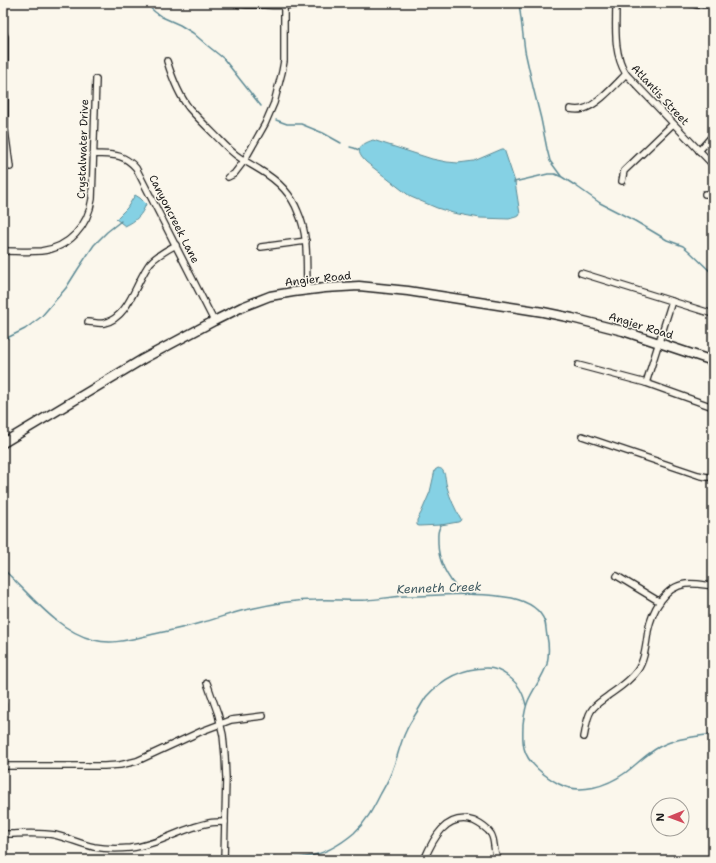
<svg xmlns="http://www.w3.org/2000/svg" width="716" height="863" font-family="'Shantell Sans',sans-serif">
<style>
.water{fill:#85d1e4;stroke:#5b8994}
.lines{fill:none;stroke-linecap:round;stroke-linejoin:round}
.stream{stroke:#5b8994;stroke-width:1.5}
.street-casing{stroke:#1c1c1c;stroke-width:8}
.secondary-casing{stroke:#1c1c1c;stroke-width:11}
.street{stroke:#fbf7ec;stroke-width:5.5}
.secondary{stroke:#fbf7ec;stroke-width:8}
.labels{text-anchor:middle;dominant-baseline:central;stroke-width:3;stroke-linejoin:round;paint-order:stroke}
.street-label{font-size:11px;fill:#1c1c1c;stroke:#fbf7ec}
.water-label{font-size:12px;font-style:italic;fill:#415b62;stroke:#fbf7ec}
</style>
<rect width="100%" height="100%" fill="#fbf7ec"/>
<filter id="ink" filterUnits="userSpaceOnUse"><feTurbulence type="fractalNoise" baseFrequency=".025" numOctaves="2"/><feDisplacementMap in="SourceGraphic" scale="8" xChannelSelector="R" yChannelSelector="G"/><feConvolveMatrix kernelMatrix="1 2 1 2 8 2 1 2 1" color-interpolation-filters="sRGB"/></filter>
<g filter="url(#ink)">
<g class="water">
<path d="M373,140l59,19 15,3 11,1 16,-2 28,-12h2l11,33 5,32 -1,2 -10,3 -29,-1 -27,-5 -16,-5 -26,-11 -45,-35c-12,-12 -7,-17 7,-22z"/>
<path d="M135,195l5,3 6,6c-4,11 -10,17 -21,22l-9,-7 11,-11z"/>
<path d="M438,468c3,1 3,0 5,3 3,4 2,11 4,16 3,11 8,22 14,32l-1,2 -2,1 -17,3 -22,1 -2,-1v-5l4,-7 9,-21 5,-22z"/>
</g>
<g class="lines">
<g class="stream">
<path d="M145,3l10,9 7,5 18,8 13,8 15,13 15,12 38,48"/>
<path d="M519,3l6,48 8,36 8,32 6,30 3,12 11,15"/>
<path d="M276,120l11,4h14l22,9 18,10"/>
<path d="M350,147l4,1 5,2"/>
<path d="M514,182l34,-8h7l7,3 14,9 24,17 35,18 32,19 16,6 6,5 24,23"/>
<path d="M3,340l22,-11 16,-12 25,-29 12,-19 16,-24 13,-13 14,-11"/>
<path d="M441,525c-4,7 -3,10 -3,18 0,20 11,37 24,51"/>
<path d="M3,569c27,25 54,62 91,71 19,5 38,-1 56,-5 17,-4 34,-7 50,-12 17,-4 33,-11 50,-14 21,-5 43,-9 65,-9 17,-1 34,1 52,0 12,-1 24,-3 37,-4 5,0 9,0 14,0 31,-1 63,-4 94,2 13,3 28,10 33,24 1,4 1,9 2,14 2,9 2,18 0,28 -4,13 -14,25 -19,37 -3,7 -4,16 -5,23 0,8 -1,16 1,24 3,15 22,29 35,36 21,11 48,2 66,-11 11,-8 21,-19 34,-26 17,-9 35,-10 54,-13"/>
<path d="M231,859c19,-3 38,-1 57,-1 6,0 13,0 18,-1 18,-3 35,-13 48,-24 12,-11 19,-24 26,-38 5,-9 10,-17 13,-27 5,-12 7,-25 13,-37 2,-5 6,-11 9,-16 4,-6 7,-12 11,-18 16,-18 37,-29 61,-29 14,0 30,13 35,25 2,4 3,8 4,12"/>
</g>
<g class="street-casing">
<g id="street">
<path d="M232,3c10,3 21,2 32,2 15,1 31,1 47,-2"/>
<path d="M616,3c0,24 -3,50 10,71l87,91"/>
<path d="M689,3l9,2 15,-1"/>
<path d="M3,32l2,5v93l5,37"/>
<path d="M167,61c5,16 11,33 22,47 8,9 17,18 25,26 7,7 14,15 22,21 8,6 16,10 24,15 17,10 31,23 38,42 11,24 8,52 9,78"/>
<path d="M570,109c5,1 9,1 13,0 15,-4 32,-24 43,-35"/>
<path d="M699,151l14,-16"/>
<path d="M94,154c18,1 29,-1 42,14l78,153"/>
<path d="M228,177l6,-3 10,-13 21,-37 9,-21 8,-31 2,-11v-58"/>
<path d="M622,181l2,-10 49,-47"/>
<path d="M705,194h5l3,-1"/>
<path d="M261,247l45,-6"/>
<path d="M3,251c12,0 25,1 38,0 28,-3 47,-25 51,-52l4,-120"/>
<path d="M581,273l132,41"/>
<path d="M88,322c5,0 11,2 16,1 25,-5 32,-42 46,-60 7,-8 17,-13 26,-18"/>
<path d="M578,365l68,18 67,24"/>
<path d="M646,383l26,-82"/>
<path d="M582,436l116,39 9,2h6"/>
<path d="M617,576l43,26"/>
<path d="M207,683l11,31 5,21 2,21 1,22 -2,82"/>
<path d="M3,705v12"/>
<path d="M584,737c2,-8 2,-18 7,-26 4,-7 12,-11 18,-16 10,-7 21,-14 28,-24 8,-11 9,-27 11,-40 4,-20 16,-44 38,-47 9,-1 18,1 27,2"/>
<path d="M3,766h101l16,-1 17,-4 65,-30 29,-11 32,-4"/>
<path d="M3,834c17,0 36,-2 52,1 13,3 26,9 39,12 12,2 24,2 36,1 28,-3 52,-20 79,-25 5,-1 11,-1 16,-1"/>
<path d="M424,860c9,-21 22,-48 50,-39 6,3 13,7 17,13 5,8 1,19 8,26"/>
</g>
</g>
<g class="secondary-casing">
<path id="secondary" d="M3,443l140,-84 71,-38 28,-14 28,-11 23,-4 32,-4 34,-2 49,5 135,21 29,6 51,13 90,30"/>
</g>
<use href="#street" class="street"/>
<use href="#secondary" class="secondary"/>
</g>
</g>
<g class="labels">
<g class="street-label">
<text transform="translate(660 95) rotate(47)">Atlantis Street</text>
<text transform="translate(83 149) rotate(-88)">Crystalwater Drive</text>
<text transform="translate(174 219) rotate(63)">Canyoncreek Lane</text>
<text transform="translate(318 279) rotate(-6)">Angier Road</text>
<text transform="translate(641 326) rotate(17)">Angier Road</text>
</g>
<g class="water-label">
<text transform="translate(439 588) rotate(-2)">Kenneth Creek</text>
</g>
</g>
<rect width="716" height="863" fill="none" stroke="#fbf7ec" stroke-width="16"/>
<rect x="8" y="8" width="700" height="847" fill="none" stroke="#1c1c1c" stroke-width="1.5" filter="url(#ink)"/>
<g transform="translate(670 817) rotate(269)"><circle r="19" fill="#fbf7ec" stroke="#a29f99"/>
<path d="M0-3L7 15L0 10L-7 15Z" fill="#d1495b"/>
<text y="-6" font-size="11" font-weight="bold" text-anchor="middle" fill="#1c1c1c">N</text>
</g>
</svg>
